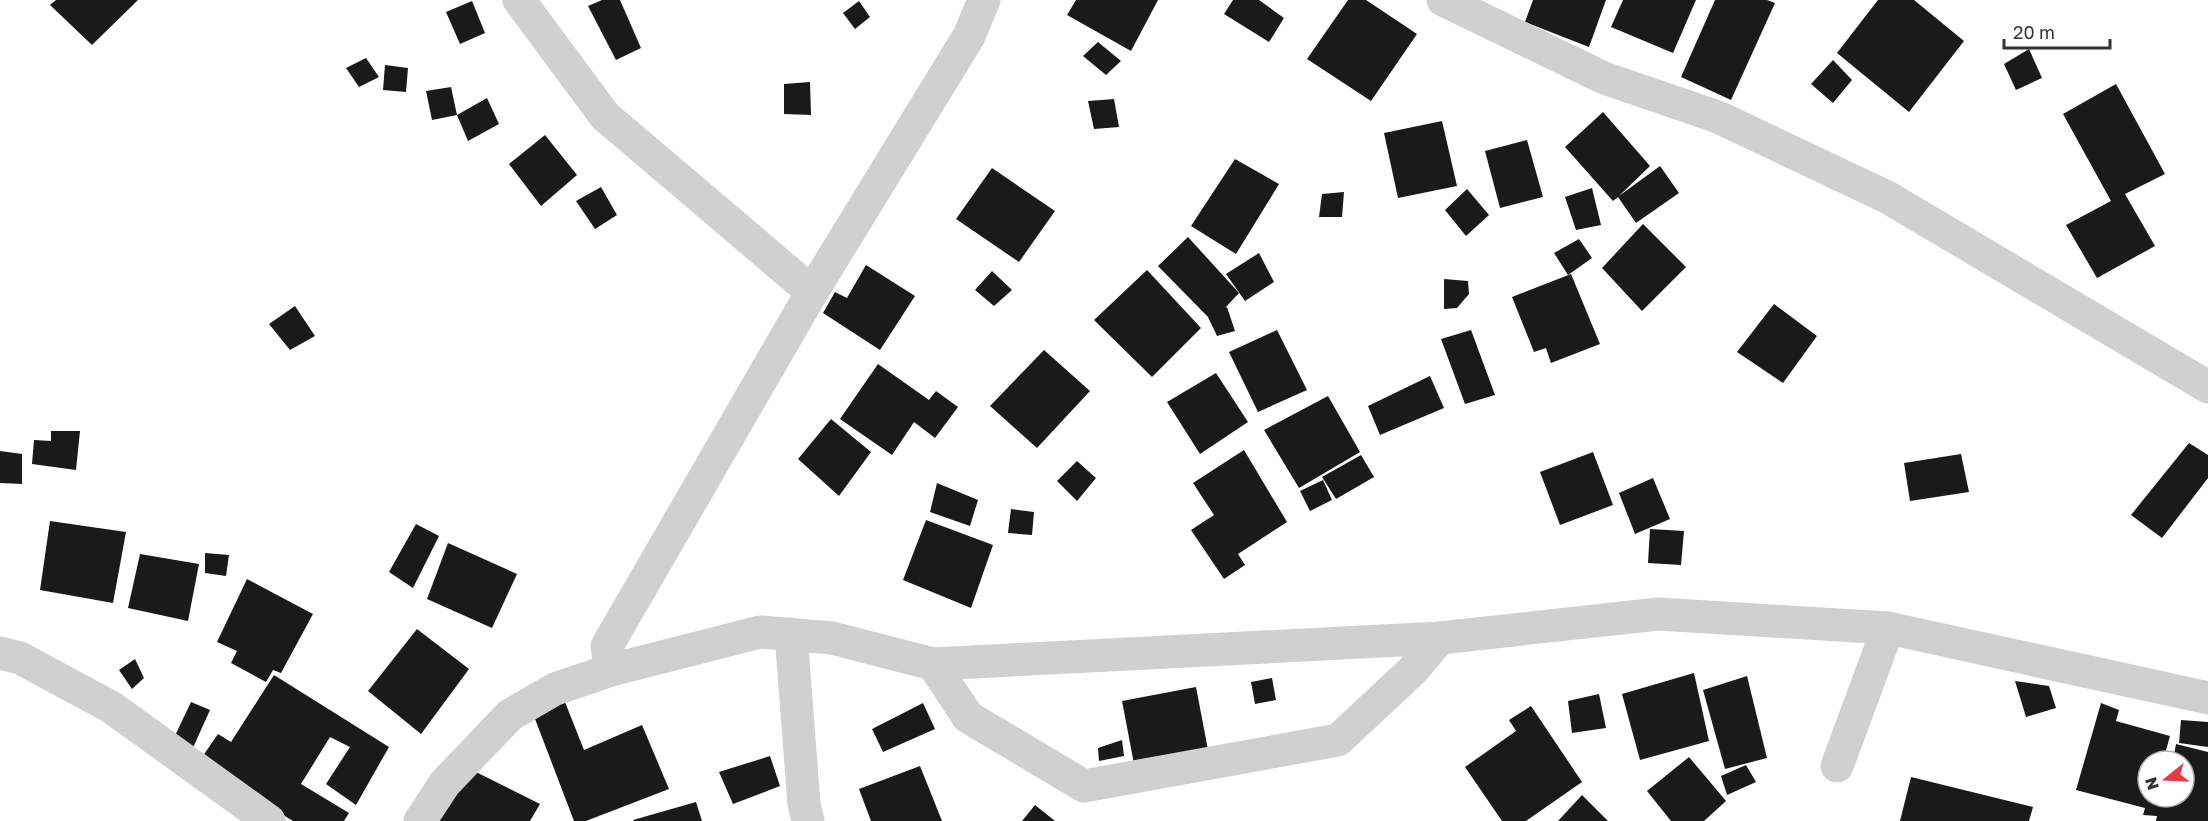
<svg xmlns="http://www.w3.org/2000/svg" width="2208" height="821" font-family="'Golos Text',sans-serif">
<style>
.building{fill:#1a1a1a}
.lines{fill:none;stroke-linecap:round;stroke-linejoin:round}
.minor{stroke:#d0d0d0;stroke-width:33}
</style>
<rect width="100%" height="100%" fill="#fff"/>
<g class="building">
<path d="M56,0h82l-46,45 -42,-40z"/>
<path d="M602,0h18l21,48 -25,12 -28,-54z"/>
<path d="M1076,0h82l-27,51 -64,-36z"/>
<path d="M1233,0h26l25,18 -15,24 -45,-28z"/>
<path d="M1348,0h18l51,34 -46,67 -64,-42z"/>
<path d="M1533,0h73l-17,47 -64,-25z"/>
<path d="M1623,0h73l-23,53 -62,-26z"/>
<path d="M1715,0h52l8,3 -44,97 -50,-23z"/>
<path d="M1878,0h36l50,41 -55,71 -72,-59z"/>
<path d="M472,1l13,32 -25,11 -14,-32z"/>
<path d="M859,1l11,16 -15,12 -12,-16z"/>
<path d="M1098,42l23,19 -15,14 -23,-19z"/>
<path d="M2029,49l13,29 -26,12 -12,-26z"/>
<path d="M366,58l13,19 -20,10 -13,-19z"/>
<path d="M1833,60l19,20 -19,23 -22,-19z"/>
<path d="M385,65l23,3 -2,24 -23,-2z"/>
<path d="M810,82l1,33 -27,-1v-30z"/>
<path d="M2116,84l49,90 -40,20 30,52 -58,32 -31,-53 45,-24 -48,-87z"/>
<path d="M451,87l6,28 30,-17 12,26 -31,17 -11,-26 -25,5 -6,-29z"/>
<path d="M1114,99l5,28 -25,2 -6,-28z"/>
<path d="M1603,112l47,54 -31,30 41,-30 19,27 -43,30 -18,-26 -5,4 -48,-54z"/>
<path d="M1442,121l15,65 -59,12 -14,-65z"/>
<path d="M545,135l32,40 -36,31 -32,-42z"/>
<path d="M1527,140l16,57 -43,11 -15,-57z"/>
<path d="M1235,159l44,25 -43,70 -45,-28z"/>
<path d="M992,168l63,43 -36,51 -63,-43z"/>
<path d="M601,187l16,28 -22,14 -19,-28z"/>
<path d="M1592,188l9,37 -25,5 -11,-33z"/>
<path d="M1467,189l22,26 -23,21 -21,-26z"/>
<path d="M1344,192l-2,25h-23l3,-23z"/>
<path d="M1643,224l43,43 -44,44 -40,-43z"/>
<path d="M1188,237l51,56 -14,15 2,-1 8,24 -18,5 -9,-19 -50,-51z"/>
<path d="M1579,239l13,19 -24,17 -14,-22z"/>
<path d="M1259,253l15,29 -29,19 -19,-27z"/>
<path d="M866,265l49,31 -35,54 -57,-37 12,-21 12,6z"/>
<path d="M1147,270l54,58 -49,49 -58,-57z"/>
<path d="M992,271l20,19 -18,16 -19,-16z"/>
<path d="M1571,274l29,70 -49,19 -5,-15 -12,4 -22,-55z"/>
<path d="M1444,279l24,2 1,13 -12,14 -13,1z"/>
<path d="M1774,304l43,32 -34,47 -46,-31z"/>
<path d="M295,306l20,30 -25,14 -21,-26z"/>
<path d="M1277,330l30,60 -49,22 -29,-60z"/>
<path d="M1471,330l24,65 -30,9 -24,-65z"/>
<path d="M1044,350l46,41 -53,57 -47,-42z"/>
<path d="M878,364l51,36 7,-9 22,16 -23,31 -21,-16 -22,33 -52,-36z"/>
<path d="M1216,373l32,49 -48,32 -33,-52z"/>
<path d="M1430,376l14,32 -64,27 -12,-29z"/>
<path d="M1328,396l32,56 -61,36 -35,-58z"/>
<path d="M831,419l40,33 -32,44 -41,-37z"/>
<path d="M51,431h29l-4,39 -44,-6 2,-24 17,1z"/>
<path d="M2189,443l19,12v23l-46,60 -31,-23z"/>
<path d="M1244,450l43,72 -49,32 7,11 -21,14 -33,-49 23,-15 -21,-32z"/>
<path d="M0,451l22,3v30l-22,-1z"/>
<path d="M1593,452l20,53 -53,20 -20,-53z"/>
<path d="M1961,454l8,38 -59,9 -6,-38z"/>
<path d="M1361,455l13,22 -38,22 -14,-22z"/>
<path d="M1077,461l19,17 -19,23 -20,-20z"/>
<path d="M1653,478l17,41 -35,15 -16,-41z"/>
<path d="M1323,480l9,20 -22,11 -10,-20z"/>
<path d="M937,483l41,17 -8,26 -40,-14z"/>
<path d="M1011,509l23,3 -2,23 -24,-2z"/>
<path d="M926,520l67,25 -22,63 -68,-28z"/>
<path d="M50,521l76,11 -13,71 -73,-13z"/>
<path d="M416,524l23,12 -26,52 -24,-16z"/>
<path d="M1650,529l34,2 -3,34 -33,-2z"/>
<path d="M448,543l69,31 -25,54 -65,-29z"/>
<path d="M205,553l24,2 -3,21 -21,-3z"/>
<path d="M140,554l59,10 -11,57 -60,-13z"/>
<path d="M247,579l66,35 -32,59 -8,-3 -7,12 -35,-19 6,-12 -20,-9z"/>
<path d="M417,629l52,40 -48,65 -53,-43z"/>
<path d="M135,659l9,19 -12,11 -13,-19z"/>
<path d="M1694,673l15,68 -69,19 -18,-66z"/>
<path d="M274,675l115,72 -33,58 -30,-21 24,-37 -20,-10 -29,47 48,29 -5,8h-51l-95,-58 20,-29 13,8z"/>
<path d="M1747,676l20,82 -42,11 -22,-79z"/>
<path d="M1272,678l4,22 -21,4 -4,-22z"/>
<path d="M2015,681l34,5 7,22 -30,9z"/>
<path d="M1196,687l13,68 -74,14 -13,-68z"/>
<path d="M1599,694l7,34 -34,5 -4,-32z"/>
<path d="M563,697l21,53 58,-25 27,64 -83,32h-12l-42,-110z"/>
<path d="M191,702l19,8 -19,42 -19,-10z"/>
<path d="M923,703l12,26 -52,23 -11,-23z"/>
<path d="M2101,703l18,7 -3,11 54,15 -7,25h-15v36h36v-36h-11l3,-17 32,8v69h-52l1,-5 -14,-1 2,-7 -69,-18z"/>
<path d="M1531,706l51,76 -56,39h-24l-37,-54 51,-36 -7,-11z"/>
<path d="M2181,720l27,2v25l-29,-4z"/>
<path d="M1122,740l2,16 -25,5 -1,-13z"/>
<path d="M770,756l10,30 -47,18 -14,-32z"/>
<path d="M1689,757l37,44 -22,20h-33l-24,-30z"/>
<path d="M1746,765l10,17 -29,13 -6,-19z"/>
<path d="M464,766l76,38 -10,17h-95z"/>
<path d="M920,766l22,55h-71l-12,-32z"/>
<path d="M1911,777l122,30 -4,14h-129z"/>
<path d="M1582,795l26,26h-50z"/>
<path d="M696,802l6,19h-68l-1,-1z"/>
<path d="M1035,805l20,16h-33z"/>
</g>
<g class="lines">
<g class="minor">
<path d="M519,0l86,116 207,176"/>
<path d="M1443,0l161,78 114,39 169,80 321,190"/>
<path d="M791,634l13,170 4,17"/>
<path d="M0,653l20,5 91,49 158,114"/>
<path d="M933,664l35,53 116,69 254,-46 74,-69 28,-33"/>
<path d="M611,670l-4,-24 205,-354 157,-256 15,-36"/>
<path d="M1837,766l51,-138"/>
<path d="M420,821l25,-38 65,-68 45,-26 56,-19 149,-38 72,6 101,26 507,-26 218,-24 230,14 320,70"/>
</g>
</g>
<g transform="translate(2166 779) rotate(252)"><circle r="28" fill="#ffffff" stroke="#adadad" stroke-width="1.5"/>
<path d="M0-4.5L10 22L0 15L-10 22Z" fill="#e63946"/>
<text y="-9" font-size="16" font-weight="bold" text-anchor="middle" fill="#333333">N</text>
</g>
<path d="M2004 39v9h106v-9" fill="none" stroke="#333333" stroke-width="3"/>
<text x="2013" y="39" font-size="18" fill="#333333" stroke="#ffffff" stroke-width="4.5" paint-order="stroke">20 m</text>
</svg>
